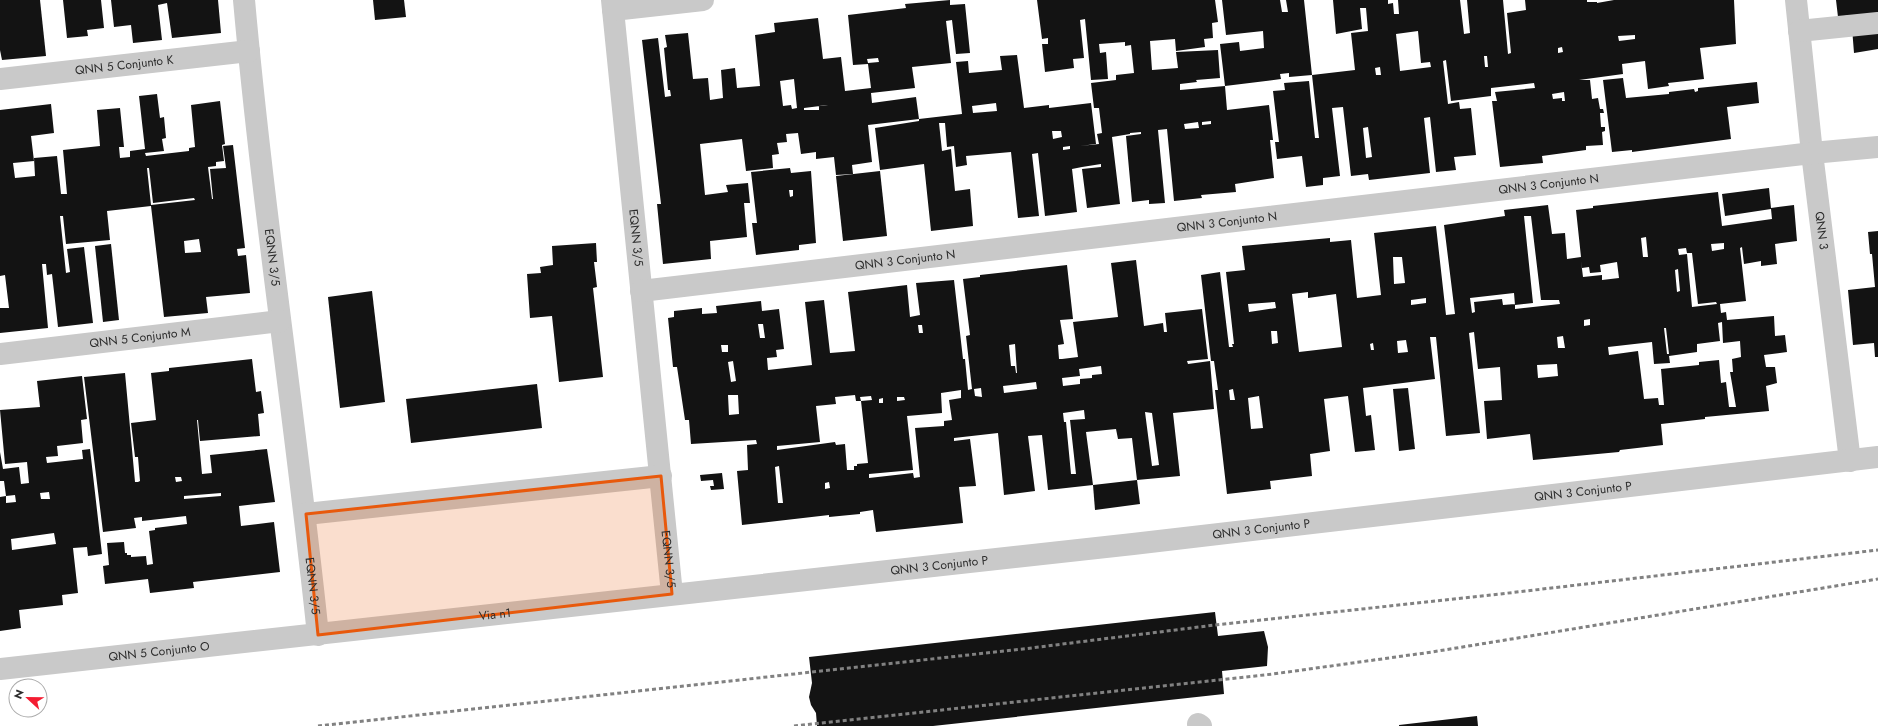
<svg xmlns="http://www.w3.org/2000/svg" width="1878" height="726" font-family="Jost,sans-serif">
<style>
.building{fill:#131313;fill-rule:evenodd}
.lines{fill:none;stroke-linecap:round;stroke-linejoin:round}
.minor{stroke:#c9c9c9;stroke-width:22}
.rail{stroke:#818181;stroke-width:3;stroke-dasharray:4 3;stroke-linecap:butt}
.marked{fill:#e8590c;fill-opacity:0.2;stroke:#e8590c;stroke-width:3;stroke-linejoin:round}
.labels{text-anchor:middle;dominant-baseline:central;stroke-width:4;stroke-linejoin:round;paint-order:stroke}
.street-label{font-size:12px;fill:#2c2c2c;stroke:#fff}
</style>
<rect width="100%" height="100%" fill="#fff"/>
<g class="building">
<path d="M0,0h40l6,56 -44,4 -2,-10z"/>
<path d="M63,0h38l3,28 -17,2 1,6 -21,2z"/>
<path d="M111,0h107l3,33 -49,5 -5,-35 -9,2 4,35 -29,3 -2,-18 -17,2z"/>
<path d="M373,0h31l2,17 -31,3z"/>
<path d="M950,0v5l15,-1 5,49 -14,1 -4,-34 -6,1 5,42 -39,4 3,21 -44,5 1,10 44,-6 3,22 43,-5 -6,-52 12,-1 1,12 33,-3 -2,-14 17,-1 7,53 25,-3v3l42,-5 5,41 -16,2 19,-2 -2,-10 5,-1 -3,-25h-5l-3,-25 25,-3v-5l18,-2 -3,-28 -6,1v-4l-26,2 1,9 6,-1 2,27 -17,1 -6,-61 -5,1 4,38 -11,1 1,9 -29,4 -3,-28h6v-6l-6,1 -5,-39h178l3,22 -6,1 1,15 -9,1 1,8 -29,4 -1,-12 -25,2 2,29 26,-2 -2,-16 42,-2 2,28 -24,2 1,2 -17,2v6l45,-4 2,24 42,-5 4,35h-3l4,38 -39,6 1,8 -35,3 1,3 -28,3 -7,-72 -9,1 7,73 -16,1v-4l-17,2 -6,-66 15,-2v-2l-11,1v1l-18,3 8,67 -33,4 -5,-39 19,-2v-3l-19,3 -10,2 5,43 -32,4 -7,-63 -6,1 7,62 -21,2 -7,-66 -45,4 1,9 -11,2 -2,-21 -7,1 -2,-24h-6l3,28 9,-2 4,42 15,-2 3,37 -42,5 -7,-67 -44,6 -5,-42 44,-7v-2l-51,6 4,37 -20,3 1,9 -17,1 -2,-18 -18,2v-7l-15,2 -3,-21 -12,1 1,8 -10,1 2,11 -7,1 1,13 -27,3 -4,-32 -42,5 5,51 23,-3 -2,-7 22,-2 2,20h-6l3,34 -37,4 1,18 -48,5 -6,-60h4l-19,-164 16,-2 7,59 6,-1 -1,-6h-2l-4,-42 3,-1 -2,-12 23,-2 5,46 15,-1 2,22 13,-2 -2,-28 14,-2 2,20 23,-2 -5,-51 20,-3 -1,-9 44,-5 5,41 18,-2 4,34 26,-3 -3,-24 -15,1 -5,-50 58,-7 -1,-4zM878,58l1,4 -11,1 -1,-4zM794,79l3,29 -5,1 -1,-4 -8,1 -3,-25zM996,103l1,8 -24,2 -1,-7zM828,105l-9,1v4h-15v-2zM1211,121v3l-9,1v-3zM1198,122l1,6 -14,1 -1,-5zM1052,131h9l1,6 -9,2zM1070,146v3l-7,1v-3z"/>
<path d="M1222,0h58l2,12h6l-2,-12h18l8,75 -23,2v-4l-9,1 1,5 -56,7 -5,-42 19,-2 1,9 24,-3 -1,-17 -37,4z"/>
<path d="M1333,0h55v4l5,-1 1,11h5l-1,-14h62l4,34 6,-1 -3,-33h36l5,54 3,-1 -4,-40 19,-3 -1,-10h62v2h10v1l17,-3h120l2,44 -36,4 4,31 -36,4 1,3 -21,3 -3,-28 -23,3 1,10 -44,6h11l2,19 6,-1 2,11h3l1,4h-4l1,14h4v4l-3,1 1,13 -17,1v4l-44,6 1,7 -43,4 -8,-66h5l-2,-9 40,-4 -1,-5 -43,5v8l-40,5 -5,-41 -3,1 5,43 11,-2 1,7 11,-1 5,47 -22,2 2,13 -20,2 -6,-55 -6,1 6,55 -61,7 -1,-6 -17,2 -8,-69 -11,1 8,68 -17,2v7l-17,2 -4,-31 -25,3 -2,-17h4l-6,-51 12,-1 -1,-7 25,-2 6,57h4l-7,-63 43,-5 -4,-37 17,-2 -2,-23h-6l2,21 -26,5zM1418,31l3,32 9,-1 1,5 -31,4 -4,-37zM1635,35v4l-16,2 -1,-5zM1562,47l1,5 -5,1v-5zM1484,56h3l1,11h-3zM1380,67l1,8h-5l-1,-7zM1564,92l1,9h-3v-3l-9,1 -1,-5zM1368,127l4,30 -6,1 -3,-30z"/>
<path d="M1836,0h42v49l-24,4 -3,-38 -13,2z"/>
<path d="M1623,78l3,20 43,-4v-2l25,-3 1,3 3,-1v-3l59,-6 2,21 -32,4 4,32 -99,13v-2l-20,2 -9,-72z"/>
<path d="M157,94l3,24 4,-1 2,21 -4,1 2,12 -19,2 1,3 43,-5v-3l6,-1 -4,-42 29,-4 5,43 -3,1 2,16 -8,1v4l-8,1 4,32h1l-3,-30 16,-1 -3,-22 10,-1 12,103 -8,1 1,7 8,-1 4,38 -44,4 2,16 -44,4 -13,-111 -44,5 3,29 -44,4 -3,-28h-3l6,57 4,-1 -3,-23 17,-2 9,76 -35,4 -6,-53 -5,1 -1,-11h-4l6,64 -48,5v-25h9l-4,-33 -5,1v-166l51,-6 3,29 -23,3 3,25 -21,2 2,15 20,-2 -1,-18 23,-2 4,38h6l-4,-44 37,-4 -3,-36 23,-2 4,39h-5l1,11 10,-1v-6l15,-2 -6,-53zM147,168h2l4,35 41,-5 1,2 -44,5zM199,239l2,13 -16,1 -1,-12z"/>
<path d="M790,168l1,5 20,-2 5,72 -17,2v5l-43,5 -4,-32h5l-6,-51zM789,190h4v6l-3,1z"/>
<path d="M880,171l7,65 -44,5 -7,-65z"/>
<path d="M1769,188l2,20 23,-3 3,36 -22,3 2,20 -16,2v-5l-17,3 -2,-17 -2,1 6,53 -26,3 1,9 5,-1 1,8 47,-4 1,20 10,-1 2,17 -23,3 2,12h9l2,16 -11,3 3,25 -64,6v2l-44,5 2,21 -43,5 -1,2 -86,8 -3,-26 -43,5 -3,-38 18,-1 -2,-33 -22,2 -4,-37 -5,1 11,100 -34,3 -10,-99h-6l5,42 -72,9 3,28 5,-1 4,35 -20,2 -7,-56 -24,3 6,52 -20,3 2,22 -42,5 1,8 -44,5 -12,-104h3l-4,-29h-3l-10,-86 19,-3 9,75h4l-1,-3h2l-8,-72 19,-2 -3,-24 88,-8v4l21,-2 6,58 24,-3 -7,-62 62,-7 10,89 9,-1 -11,-89 61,-9 -1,-6 44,-5 4,29 13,-1 2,26 14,-2 -5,-47 17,-2v-2l125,-14 4,34 50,-7 -1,-10 -46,7 -3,-22zM1524,216h7l10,84h18l1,4 -45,5v-5l-12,1 -1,-6 -28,3 1,10 -3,1 -2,-15 44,-5 1,12 18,-2zM1646,237l2,20h-5l-2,-19zM1724,243v6l-12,2 -1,-7zM1686,248l1,5h5l6,51 18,-2 1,2 -25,3 -5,-53 -8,1 -1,-6zM1393,257h9l3,26 -11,1zM1581,261l1,7 7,-1 1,6 11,-1 -1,-7 17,-3 2,16 -17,2v-5l-19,2zM1678,269l2,22 -3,1 -2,-22zM1308,292v6l28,-4 6,53 -43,5 -7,-58zM1426,298v5l-15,2v-5zM1275,302l1,6 -27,4 -1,-8zM1590,319v6l-6,1v-6zM1722,322l1,21 17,-2 1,16 -9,2 1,13h-3l6,35h-7l-3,-25 -5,1 -2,-23 -20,2v3l-38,4 3,36h-5l-1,-7 -14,1 -6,-48 -29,4 -1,-8 44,-5 2,22 16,-1 -1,-7 28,-4v-8l23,-3 -2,-18zM1664,328h2l3,26h-2zM1271,331h6l1,12 -6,1zM1563,336l2,12h-7l-1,-11zM1406,340l2,12 -10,1 -1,-12zM1373,343l1,7h-3l-1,-6zM1557,364l1,12 -20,2 -1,-13zM1233,389l2,11h-5l-1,-10zM1259,396l4,32 -12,1 -3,-31z"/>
<path d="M1878,231v126h-3l-1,-14 -21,2 -5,-55 27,-3 -3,-33h-2l-2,-22z"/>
<path d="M596,243l1,19h-3l3,25 -4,1 10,89 -44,5 -7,-66 -22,2 -3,-44 14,-1 -1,-6 13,-2 -1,-19z"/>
<path d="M111,244l8,76 -16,2 -8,-76z"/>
<path d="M1136,260l8,66 19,-3 1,9h3l-2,-19 37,-4 6,50 -21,2 1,3 22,-3 4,48 -41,4 7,63 -43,4 -5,-42 -14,1 -2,-10 -30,3 7,53 -45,5 -6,-55 -14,1 7,55 -31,4 -6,-62 -44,5v3l16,-2 6,47 -17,1 4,36 -87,9 -3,-22 -13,2v2l-31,3v-2l-87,10 -5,-54 11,-1 -1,-25 10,-1 -1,-4 -65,4 -2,-24h-4l-8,-53h-4l-5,-49 6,-1v-6l28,-3v6l15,-1 -1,-7 45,-5 1,10 17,-2 5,40 -8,1 1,7 -10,1 1,12 44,-5 -7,-63 19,-2 6,53 25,-2 -7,-59 59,-7 3,32 10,-2 -4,-32 38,-3 9,79h2l3,31 4,-1 -6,-53 4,-1 -7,-56 17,-2v-2l87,-10 6,54 -13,1 4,24 -6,1 1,14h3l16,-2 -5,-35 45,-5 -7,-54zM758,324h5l2,14h-5zM918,325h4l1,8h-4zM1015,344l2,29h-1l-1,-7h-4l-2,-21zM721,345h7v7h-6zM733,361l3,20 -5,1 -3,-20zM1101,366l1,8 -10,1v3l-12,1v5l-17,2 -1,-8 18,-2 -1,-7zM1036,382l1,7 -33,4 -1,-7zM981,388l1,9 -7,-1 -1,-7zM961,390v8l-12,2 3,20 -8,1v5l-29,2 5,49 -6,1 -1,-5 -44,5v-4l44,-4 -6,-54 35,-3 -1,-20zM728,395h10l1,19 -10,1zM855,395l1,6h5l-1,-4 11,-1 1,4 -11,1 7,62 -11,1v2h-3v4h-7l-2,-26 -9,1 -1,-3 -58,8v-4l43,-4 -4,-36 20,-2 -1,-7zM897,397h7l1,3 -8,1zM883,398v5h-4v-4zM1084,410l1,9 -15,1 6,54h-5l-5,-52h-2l-1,-9zM1145,412l7,1 7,52 -7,1zM779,466l4,37h-5l-3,-36zM829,482l1,6 -5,1v-6z"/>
<path d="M372,291l13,111 -45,6 -12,-111z"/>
<path d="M252,359l4,33 5,-1 3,22 -6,1 2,22 -60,5 -2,-21h-1l5,54 10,-1 -2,-18 57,-6 8,53 -36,4 2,20 33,-4 6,50 -87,10 1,6 -44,5 -2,-14 -43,5 -2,-18 6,-1 -2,-22 17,-1 1,11h2v2h4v2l15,-1 1,9 6,-1 -4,-33 6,-1v-2l32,-4 -1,-8 -44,5v-4l-8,1 2,10 -33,4 -19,-155 41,-4 10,109h3l2,-1 -2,-24h-3l-4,-34 25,-3 -5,-47 18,-2v-3zM175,477h6l1,4 -6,1zM221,493v3l-37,3v-3z"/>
<path d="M82,376l5,43 -6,1 2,23 -26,3 1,10 -12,1 1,6 36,-4 -1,-9 8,-1 12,105 -14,2 -1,-9 -14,1 5,45 -16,2 1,10 -44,5 2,18 -21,3v-134l6,-1v7l10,-1 -1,-7 -9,1 -2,-15h-4v-29l3,17 16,-2 2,17 8,-1 -2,-21 -22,2 -5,-54 40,-3 -3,-26zM49,492l1,7h-9l-1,-6zM54,533l2,11 -44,6 -1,-11z"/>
<path d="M537,384l5,44 -131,15 -5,-44z"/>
<path d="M1408,388l7,61 -16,2 -6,-62z"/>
<path d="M722,473l2,16 -13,1 -1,-4h4l-1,-6 -12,1 -1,-6z"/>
<path d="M1137,480l3,24 -45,6 -2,-25z"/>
<path d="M1215,612l3,24 46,-5 4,16 -1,19 -45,5 2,23 -291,32h-116l-1,-13 -5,-8 -2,-8 3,-14 -3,-26z"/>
<path d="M1477,716l1,10h-79v-1z"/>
</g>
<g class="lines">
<g class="minor">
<path id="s1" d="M244,0c19,212 52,423 74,635"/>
<path id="s2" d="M612,0l60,594"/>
<path id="s3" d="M1796,0l16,153 38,308"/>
<path d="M613,10l90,-10"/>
<path d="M1799,31l79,-8"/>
<path id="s4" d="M0,79l249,-28"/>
<path id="s5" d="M641,291l1171,-138 66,-6"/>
<path id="s6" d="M0,354l280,-33"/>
<path d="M306,514l355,-38"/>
<path id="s7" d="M0,669l1133,-125 745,-87"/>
<path d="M1198,724l3,2"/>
</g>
<g class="rail">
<path d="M318,726l705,-77 192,-24 285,-31 378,-44"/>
<path d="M794,726l479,-52 159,-22 446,-73"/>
</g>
</g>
<path class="marked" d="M661,476l11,118 -354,41 -12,-121z"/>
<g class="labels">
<g class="street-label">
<text stroke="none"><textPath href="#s4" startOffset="125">QNN 5 Conjunto K</textPath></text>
<text stroke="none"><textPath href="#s5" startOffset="914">QNN 3 Conjunto N</textPath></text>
<text stroke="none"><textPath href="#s5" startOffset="590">QNN 3 Conjunto N</textPath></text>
<text stroke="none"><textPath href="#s3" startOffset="232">QNN 3</textPath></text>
<text stroke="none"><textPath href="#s2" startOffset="239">EQNN 3/5</textPath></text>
<text stroke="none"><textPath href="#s1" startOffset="259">EQNN 3/5</textPath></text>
<text stroke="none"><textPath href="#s5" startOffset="266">QNN 3 Conjunto N</textPath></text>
<text stroke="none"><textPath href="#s6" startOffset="141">QNN 5 Conjunto M</textPath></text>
<text stroke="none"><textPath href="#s7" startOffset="1593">QNN 3 Conjunto P</textPath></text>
<text stroke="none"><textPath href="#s7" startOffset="1269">QNN 3 Conjunto P</textPath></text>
<text stroke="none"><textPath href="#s2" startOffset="562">EQNN 3/5</textPath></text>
<text stroke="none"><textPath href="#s7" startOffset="945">QNN 3 Conjunto P</textPath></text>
<text stroke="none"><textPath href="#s1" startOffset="590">EQNN 3/5</textPath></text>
<text stroke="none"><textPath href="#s7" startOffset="498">Via n1</textPath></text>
<text stroke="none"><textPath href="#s7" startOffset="160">QNN 5 Conjunto O</textPath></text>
</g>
</g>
<g transform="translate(28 698) rotate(292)"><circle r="19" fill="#ffffff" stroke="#ababab"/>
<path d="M0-3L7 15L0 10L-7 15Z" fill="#f41c31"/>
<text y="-6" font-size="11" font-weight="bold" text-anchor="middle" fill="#2c2c2c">N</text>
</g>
</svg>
